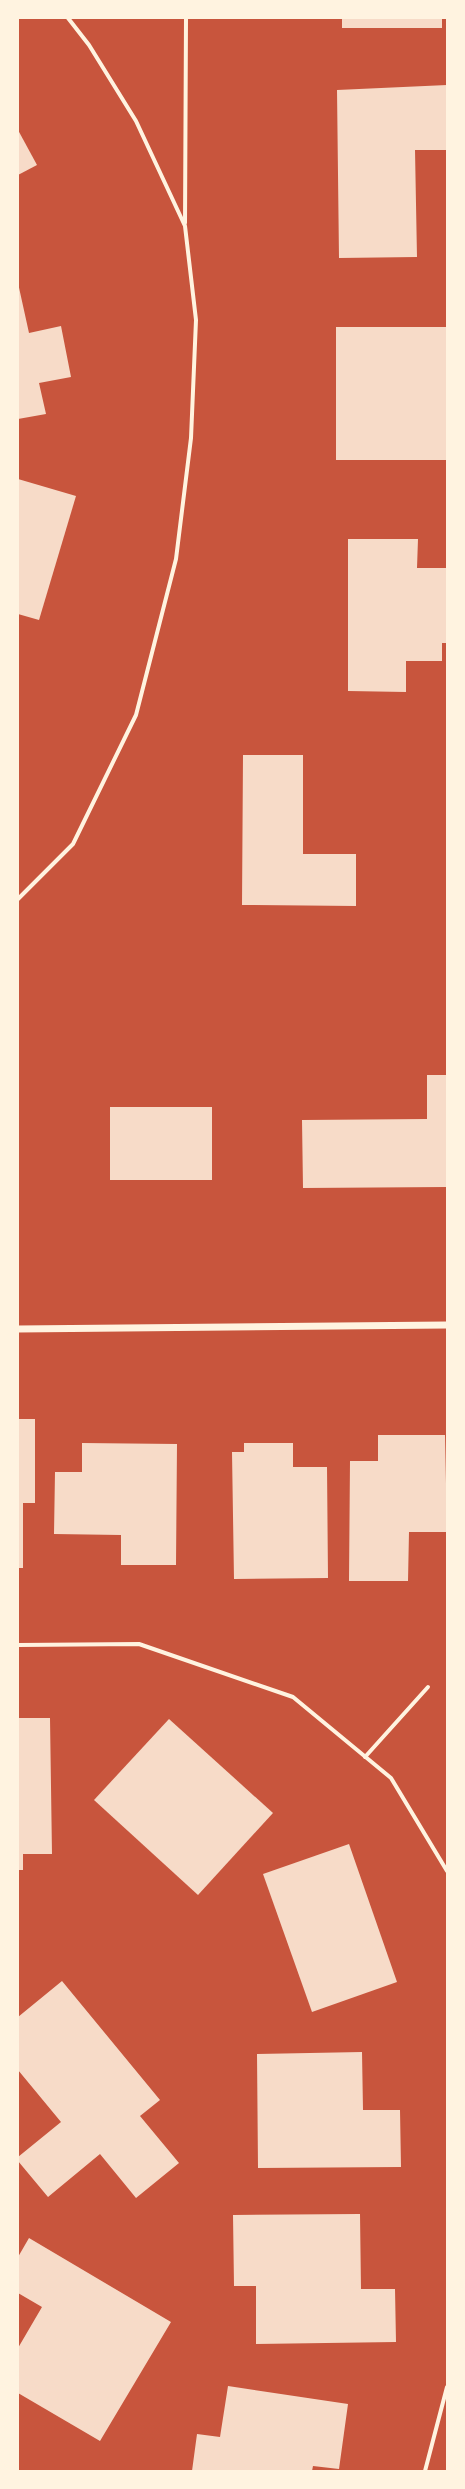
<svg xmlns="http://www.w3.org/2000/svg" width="465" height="2489" font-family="Raleway,sans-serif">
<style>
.building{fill:#f7dbc8}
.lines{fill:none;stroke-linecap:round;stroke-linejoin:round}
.minor{stroke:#fff3e0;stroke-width:4}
.tertiary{stroke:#fff3e0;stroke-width:7}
</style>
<rect width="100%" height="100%" fill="#c8553d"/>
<g class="building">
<rect x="342" y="18" width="100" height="10"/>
<path d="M447,85v65h-32l2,107 -78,1 -2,-168z"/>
<path d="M18,130l19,35 -19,10z"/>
<path d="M18,283l11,50 32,-7 10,51 -32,6 7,31 -28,5z"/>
<rect x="336" y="327" width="111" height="133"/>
<path d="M18,479l58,17 -37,124 -21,-6z"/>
<path d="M348,539h70l-1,29h30v75h-5v18h-36v31l-58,-1z"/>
<path d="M243,755h60v99h53v52l-114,-1z"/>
<path d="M427,1075h20v112l-144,1 -1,-68 125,-1z"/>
<rect x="110" y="1107" width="102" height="73"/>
<path d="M18,1419h17v84h-12v65h-5z"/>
<path d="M378,1435h67l2,97h-38l-1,49h-59l1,-120h28z"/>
<path d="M82,1443l95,1 -1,121h-55v-30l-67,-1 1,-62h27z"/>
<path d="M244,1443h49v24h34l1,111 -94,1 -2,-127h12z"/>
<path d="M18,1718h32l2,136h-29v16h-5z"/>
<path d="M169,1719l104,94 -75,82 -104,-95z"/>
<path d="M349,1844l48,138 -85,30 -49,-138z"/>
<path d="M62,1981l98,119 -20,16 39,47 -43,35 -36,-44 -52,43 -30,-36v-4l43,-35 -43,-52v-53z"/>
<path d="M362,2052l1,58h37l1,57 -143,1 -1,-114z"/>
<path d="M360,2214l1,75h34l1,53 -140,2v-58h-22l-1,-71z"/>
<path d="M29,2238l142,84 -71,119 -82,-48v-45l24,-41 -24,-14v-36z"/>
<path d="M228,2386l120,18 -9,65 -26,-3 -1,5h-120l5,-37 23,3z"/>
</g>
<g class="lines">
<g class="minor">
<path d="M185,223l1,-205"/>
<path d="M18,899l55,-55 63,-129 40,-156 15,-121 5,-118 -11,-94 -49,-105 -47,-76 -21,-27"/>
<path d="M18,1645l121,-1 154,53 98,81 56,93"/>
<path d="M365,1757l63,-70"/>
<path d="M425,2471l22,-84"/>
</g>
<path class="tertiary" d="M18,1329l429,-4"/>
</g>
<rect width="465" height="2489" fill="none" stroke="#fff3e0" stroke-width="38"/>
</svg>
